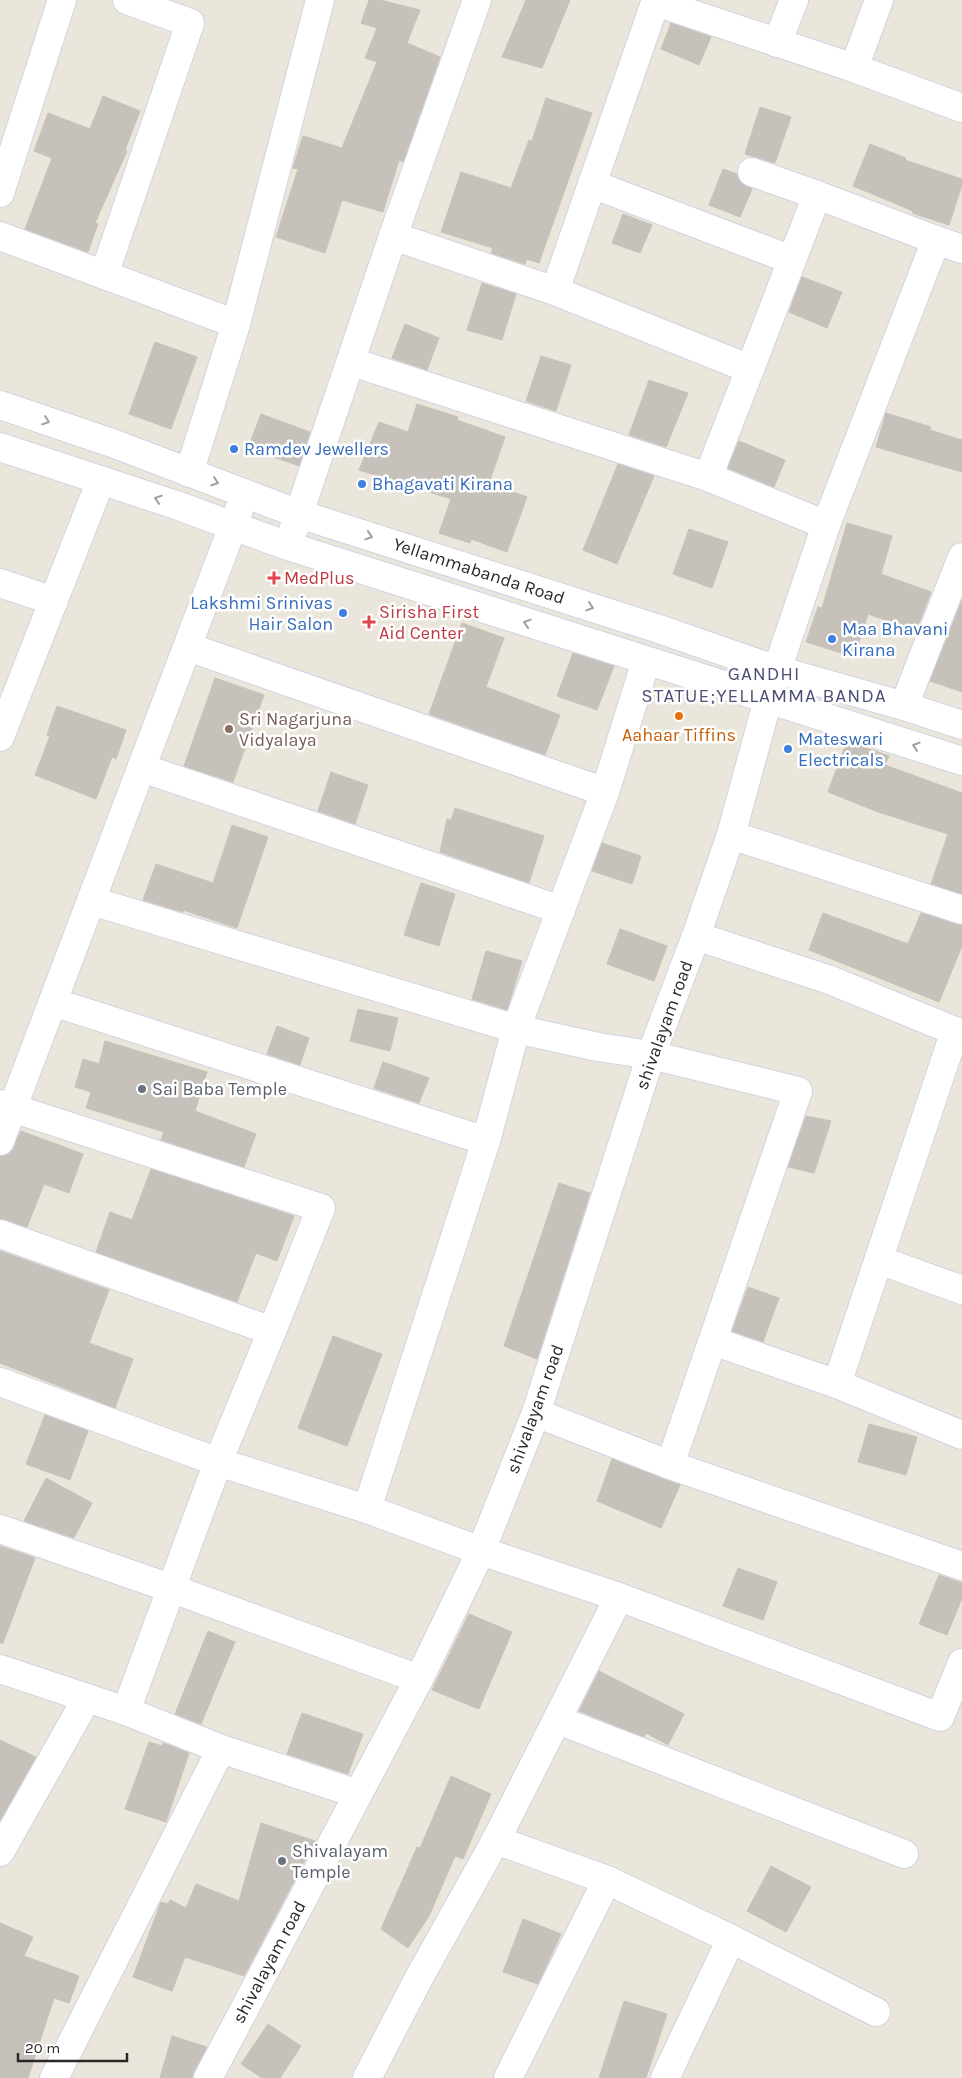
<svg xmlns="http://www.w3.org/2000/svg" width="962" height="2078" font-family="Karla,sans-serif">
<style>
.building{fill:#c6c2bb;stroke:#c6c2b6}
.lines{fill:none;stroke-linecap:round;stroke-linejoin:round}
.minor-casing{stroke:#d1d3e1;stroke-width:30}
.minor{stroke:#fff;stroke-width:28}
.oneway{stroke:#9f9f9f}
.shop-dot{fill:#3f7fe0;stroke:#fff;stroke-width:2}
.health-dot{fill:#e0444e;stroke:#fff;stroke-width:2}
.food-dot{fill:#e8710a;stroke:#fff;stroke-width:2}
.education-dot{fill:#8d6e63;stroke:#fff;stroke-width:2}
.worship-dot{fill:#6b7280;stroke:#fff;stroke-width:2}
.labels{text-anchor:middle;dominant-baseline:central;stroke-width:5;stroke-linejoin:round;paint-order:stroke}
.shop-label{font-size:18px;fill:#366cbe;stroke:#fff;text-anchor:start}
.street-label{font-size:18px;fill:#292929;stroke:#fff}
.health-label{font-size:18px;fill:#be3a42;stroke:#fff;text-anchor:start}
.education-label{font-size:18px;fill:#785e54;stroke:#fff;text-anchor:start}
.food-label{font-size:18px;fill:#c56008;stroke:#fff}
.worship-label{font-size:18px;fill:#5b616d;stroke:#fff;text-anchor:start}
.neighbourhood-label{font-size:19px;letter-spacing:1px;fill:#4c5077;stroke:#fff}
</style>
<rect width="100%" height="100%" fill="#ebe6dc"/>
<g class="building">
<path d="M369,0h11l40,10 -13,33 33,14 -37,105 -4,-2 -16,52 -41,-12 -17,53 -49,-16 22,-68 -5,-1 10,-32 39,12 35,-86 -12,-4 12,-30 -16,-5z"/>
<path d="M526,0h44l-28,68 -40,-11z"/>
<path d="M671,23l40,14 -12,28 -38,-16z"/>
<path d="M103,96l37,15 -15,39 2,1 -32,72 3,1 -10,28 -63,-23 27,-71 -18,-7 14,-38 42,16z"/>
<path d="M546,98l46,15 -53,150 -12,-4 -2,5 -34,-11 2,-5 -52,-16 20,-60 50,16 18,-48 3,1z"/>
<path d="M760,107l31,10 -16,46 -30,-9z"/>
<path d="M870,144l36,14 -1,2 57,19v6l-13,40 -37,-12 1,-2 -60,-25z"/>
<path d="M723,169l14,5 3,8 12,7 -12,28 -31,-12z"/>
<path d="M623,214l29,11 -12,28 -28,-10z"/>
<path d="M802,277l40,15 -15,36 -38,-16z"/>
<path d="M482,283l34,11 -14,46 -35,-10z"/>
<path d="M405,324l34,14 -12,32 -35,-12z"/>
<path d="M155,342l42,15 -26,72 -42,-15z"/>
<path d="M541,356l30,9 -15,46 -30,-10z"/>
<path d="M649,380l39,13 -22,54 -37,-12z"/>
<path d="M417,404l41,13 -1,3 48,17 -16,46 38,14 -20,55 -36,-13 -1,4 -31,-10 12,-34 -92,-29 20,-48 29,10z"/>
<path d="M886,413l45,14 -1,3 32,10v32l-86,-25z"/>
<path d="M261,414l49,18 -11,34 -51,-18z"/>
<path d="M739,441l46,19 -11,27 -46,-19z"/>
<path d="M618,464l36,12 -37,88 -34,-14z"/>
<path d="M847,523l45,13 -11,38 50,18 -15,39 -48,-17 -14,43 -48,-15 12,-35 4,1z"/>
<path d="M689,529l39,13 -16,46 -39,-14z"/>
<path d="M962,600v92l-32,-11z"/>
<path d="M462,623l42,15 -18,49 74,28 -15,40 -116,-41z"/>
<path d="M573,653l41,13 -17,44 -40,-14z"/>
<path d="M215,678l49,17 -31,87 -49,-16z"/>
<path d="M57,706l69,24 -10,29 -4,-2 -16,42 -61,-24 15,-39 -3,-1z"/>
<path d="M847,741l42,15 -4,9 77,28v101l-31,-10 17,-50 -70,-22 -50,-20z"/>
<path d="M331,772l37,13 -13,39 -37,-13z"/>
<path d="M455,808l89,28 -15,47 -89,-31 7,-33 4,1z"/>
<path d="M232,825l36,12 -31,91 -54,-18v2l-40,-12 13,-36 57,19z"/>
<path d="M602,843l39,13 -9,28 -40,-13z"/>
<path d="M421,883l34,11 -16,52 -35,-11z"/>
<path d="M823,913l85,31 13,-31 41,12v21l-23,56 -130,-52z"/>
<path d="M620,929l47,17 -13,35 -47,-17z"/>
<path d="M486,951l36,10 -15,49 -35,-11z"/>
<path d="M358,1009l40,9 -8,33 -40,-10z"/>
<path d="M277,1026l32,12 -9,27 -33,-11z"/>
<path d="M105,1041l102,31 -12,39 61,23 -12,33 -83,-27 3,-8 -78,-24 5,-16 -16,-5 8,-28 16,5z"/>
<path d="M383,1062l46,16 -10,25 -45,-15z"/>
<path d="M806,1116l25,5 -17,52 -26,-6z"/>
<path d="M21,1131l62,23 -14,39 -25,-9 -17,43 -27,-8v-63l10,-3z"/>
<path d="M151,1169l143,47 -17,45 -21,-8 -19,49 -141,-50 14,-40 22,8z"/>
<path d="M559,1183l31,10 -53,166 -33,-13z"/>
<path d="M0,1251l109,39 -20,53 44,16 -18,49 -115,-45z"/>
<path d="M748,1287l31,11 -16,44 -31,-11z"/>
<path d="M333,1336l49,18 -35,92 -49,-18z"/>
<path d="M45,1415l43,16 -18,49 -44,-16z"/>
<path d="M869,1424l48,13 -11,38 -48,-13z"/>
<path d="M612,1459l68,26 -19,43 -64,-27z"/>
<path d="M46,1478l46,25 -18,35 -50,-17z"/>
<path d="M0,1546l35,12 -32,85h-3z"/>
<path d="M738,1568l39,14 -14,38 -40,-14z"/>
<path d="M939,1575l23,8v15l-15,37 -28,-11z"/>
<path d="M469,1614l43,18 -33,77 -47,-19z"/>
<path d="M208,1631l27,11 -34,82 -26,-10z"/>
<path d="M599,1671l85,43 -16,31 -22,-12 -2,4 -65,-26z"/>
<path d="M302,1713l61,21 -15,40 -61,-20z"/>
<path d="M0,1740l36,17 -36,63z"/>
<path d="M149,1742l13,4 1,-3 26,10 -23,69 -41,-13z"/>
<path d="M451,1776l40,18 -28,65 -8,-3 -26,60 -21,32 -27,-19 36,-82 3,1z"/>
<path d="M261,1823l54,18 -71,135 -59,-19 -13,34 -39,-14 28,-75 7,2 2,-4 16,8 10,-24 43,17z"/>
<path d="M771,1866l40,21 -25,45 -39,-21z"/>
<path d="M523,1919l38,15 -23,50 -35,-12z"/>
<path d="M0,1923l33,14 -9,19 55,20 -10,27 -15,-5 -26,80h-28z"/>
<path d="M624,2001l43,13 -21,64h-47z"/>
<path d="M268,2024l33,22 -21,32h-18l-21,-14z"/>
<path d="M172,2036l35,11 -13,24 -2,7h-32z"/>
</g>
<g class="lines">
<g class="minor-casing">
<g id="minor">
<path d="M656,2l198,66 108,40"/>
<path d="M777,43l17,-43"/>
<path d="M854,68l25,-68"/>
<path d="M752,172l65,23"/>
<path d="M592,184l200,76"/>
<path d="M0,193l62,-193"/>
<path d="M0,236l236,88"/>
<path d="M393,236l162,55 195,78 67,-174 119,45"/>
<path d="M104,275l86,-252 -63,-23"/>
<path d="M555,291l101,-291"/>
<path d="M352,362l356,115 118,48 110,-285 26,9"/>
<path d="M0,405l112,38 187,71 360,115 118,41 127,36 58,19"/>
<path d="M0,447l176,58 112,41 674,215"/>
<path d="M189,473l47,-149 84,-324"/>
<path d="M708,477l42,-108"/>
<path d="M293,531l100,-295 84,-236"/>
<path d="M0,583l54,18"/>
<path d="M188,647l417,145"/>
<path d="M904,706l58,-149"/>
<path d="M0,737l101,-257"/>
<path d="M142,768l419,142"/>
<path d="M731,835l231,75"/>
<path d="M92,901l424,128 82,18 53,8 147,36 -128,374"/>
<path d="M696,936l134,44 132,54"/>
<path d="M53,1002l433,139"/>
<path d="M955,1031l-118,353 125,51"/>
<path d="M0,1104l321,104 -49,123 -272,-97"/>
<path d="M0,1141l239,-631"/>
<path d="M879,1260l83,30"/>
<path d="M713,1341l124,43"/>
<path d="M0,1382l218,80 149,47 114,42 138,46 321,120 22,-54"/>
<path d="M536,1413l134,52 292,101"/>
<path d="M367,1509l119,-368 30,-112 89,-237 41,-131"/>
<path d="M0,1529l173,60 246,90"/>
<path d="M0,1669l126,42 95,38 137,45"/>
<path d="M126,1711l92,-249 54,-131"/>
<path d="M558,1720l346,134"/>
<path d="M496,1840l111,40 124,59 145,73"/>
<path d="M0,1852l87,-154"/>
<path d="M54,2078l167,-329"/>
<path d="M208,2078l211,-399 62,-128 55,-138 115,-358 45,-119 35,-101 41,-150 54,-160"/>
<path d="M367,2078l53,-102 76,-136 123,-243"/>
<path d="M508,2078l99,-198"/>
<path d="M665,2078l66,-139"/>
</g>
</g>
<use href="#minor" class="minor"/>
</g>
<defs><path id="oneway-chevron" d="M-2-3.5L2.5 0L-2 3.5" fill="none" stroke-width="1.6" stroke-linecap="round" stroke-linejoin="round" transform="scale(1.25)"/></defs>
<g class="oneway">
<use href="#oneway-chevron" transform="translate(46 421) rotate(19)"/>
<use href="#oneway-chevron" transform="translate(215 482) rotate(19)"/>
<use href="#oneway-chevron" transform="translate(158 499) rotate(-162)"/>
<use href="#oneway-chevron" transform="translate(369 536) rotate(18)"/>
<use href="#oneway-chevron" transform="translate(590 607) rotate(18)"/>
<use href="#oneway-chevron" transform="translate(527 623) rotate(-162)"/>
<use href="#oneway-chevron" transform="translate(916 746) rotate(-162)"/>
</g>
<g class="shop-dot">
<circle cx="234" cy="449" r="5"/>
<circle cx="362" cy="484" r="5"/>
<circle cx="343" cy="613" r="5"/>
<circle cx="832" cy="639" r="5"/>
<circle cx="788" cy="749" r="5"/>
</g>
<g class="health-dot">
<path d="M271.5 570.5h5v5h5v5h-5v5h-5v-5h-5v-5h5z"/>
<path d="M366.5 614.5h5v5h5v5h-5v5h-5v-5h-5v-5h5z"/>
</g>
<circle class="food-dot" cx="679" cy="716" r="5"/>
<circle class="education-dot" cx="229" cy="729" r="5"/>
<g class="worship-dot">
<circle cx="142" cy="1089" r="5"/>
<circle cx="282" cy="1861" r="5"/>
</g>
<g class="labels">
<g class="shop-label">
<text x="244" y="449">Ramdev Jewellers</text>
<text x="372" y="484">Bhagavati Kirana</text>
<text x="333" y="603" text-anchor="end">Lakshmi Srinivas<tspan x="333" dy="21">Hair Salon</tspan></text>
<text x="842" y="629">Maa Bhavani<tspan x="842" dy="21">Kirana</tspan></text>
<text x="798" y="739">Mateswari<tspan x="798" dy="21">Electricals</tspan></text>
</g>
<g class="street-label">
<text transform="translate(479 571) rotate(18)">Yellammabanda Road</text>
<text transform="translate(664 1025) rotate(-70)">shivalayam road</text>
<text transform="translate(535 1409) rotate(-70)">shivalayam road</text>
<text transform="translate(269 1962) rotate(-62)">shivalayam road</text>
</g>
<g class="health-label">
<text x="284" y="578">MedPlus</text>
<text x="379" y="612">Sirisha First<tspan x="379" dy="21">Aid Center</tspan></text>
</g>
<g class="education-label">
<text x="239" y="719">Sri Nagarjuna<tspan x="239" dy="21">Vidyalaya</tspan></text>
</g>
<g class="food-label">
<text x="679" y="735">Aahaar Tiffins</text>
</g>
<g class="worship-label">
<text x="152" y="1089">Sai Baba Temple</text>
<text x="292" y="1851">Shivalayam<tspan x="292" dy="21">Temple</tspan></text>
</g>
<g class="neighbourhood-label">
<text x="764" y="674">GANDHI<tspan x="764" dy="22">STATUE;YELLAMMA BANDA</tspan></text>
</g>
</g>
<path d="M18 2053v8h109v-8" fill="none" stroke="#292929" stroke-width="2.5"/>
<text x="25" y="2053" font-size="15" fill="#292929" stroke="#ffffff" stroke-width="4" paint-order="stroke">20 m</text>
</svg>
